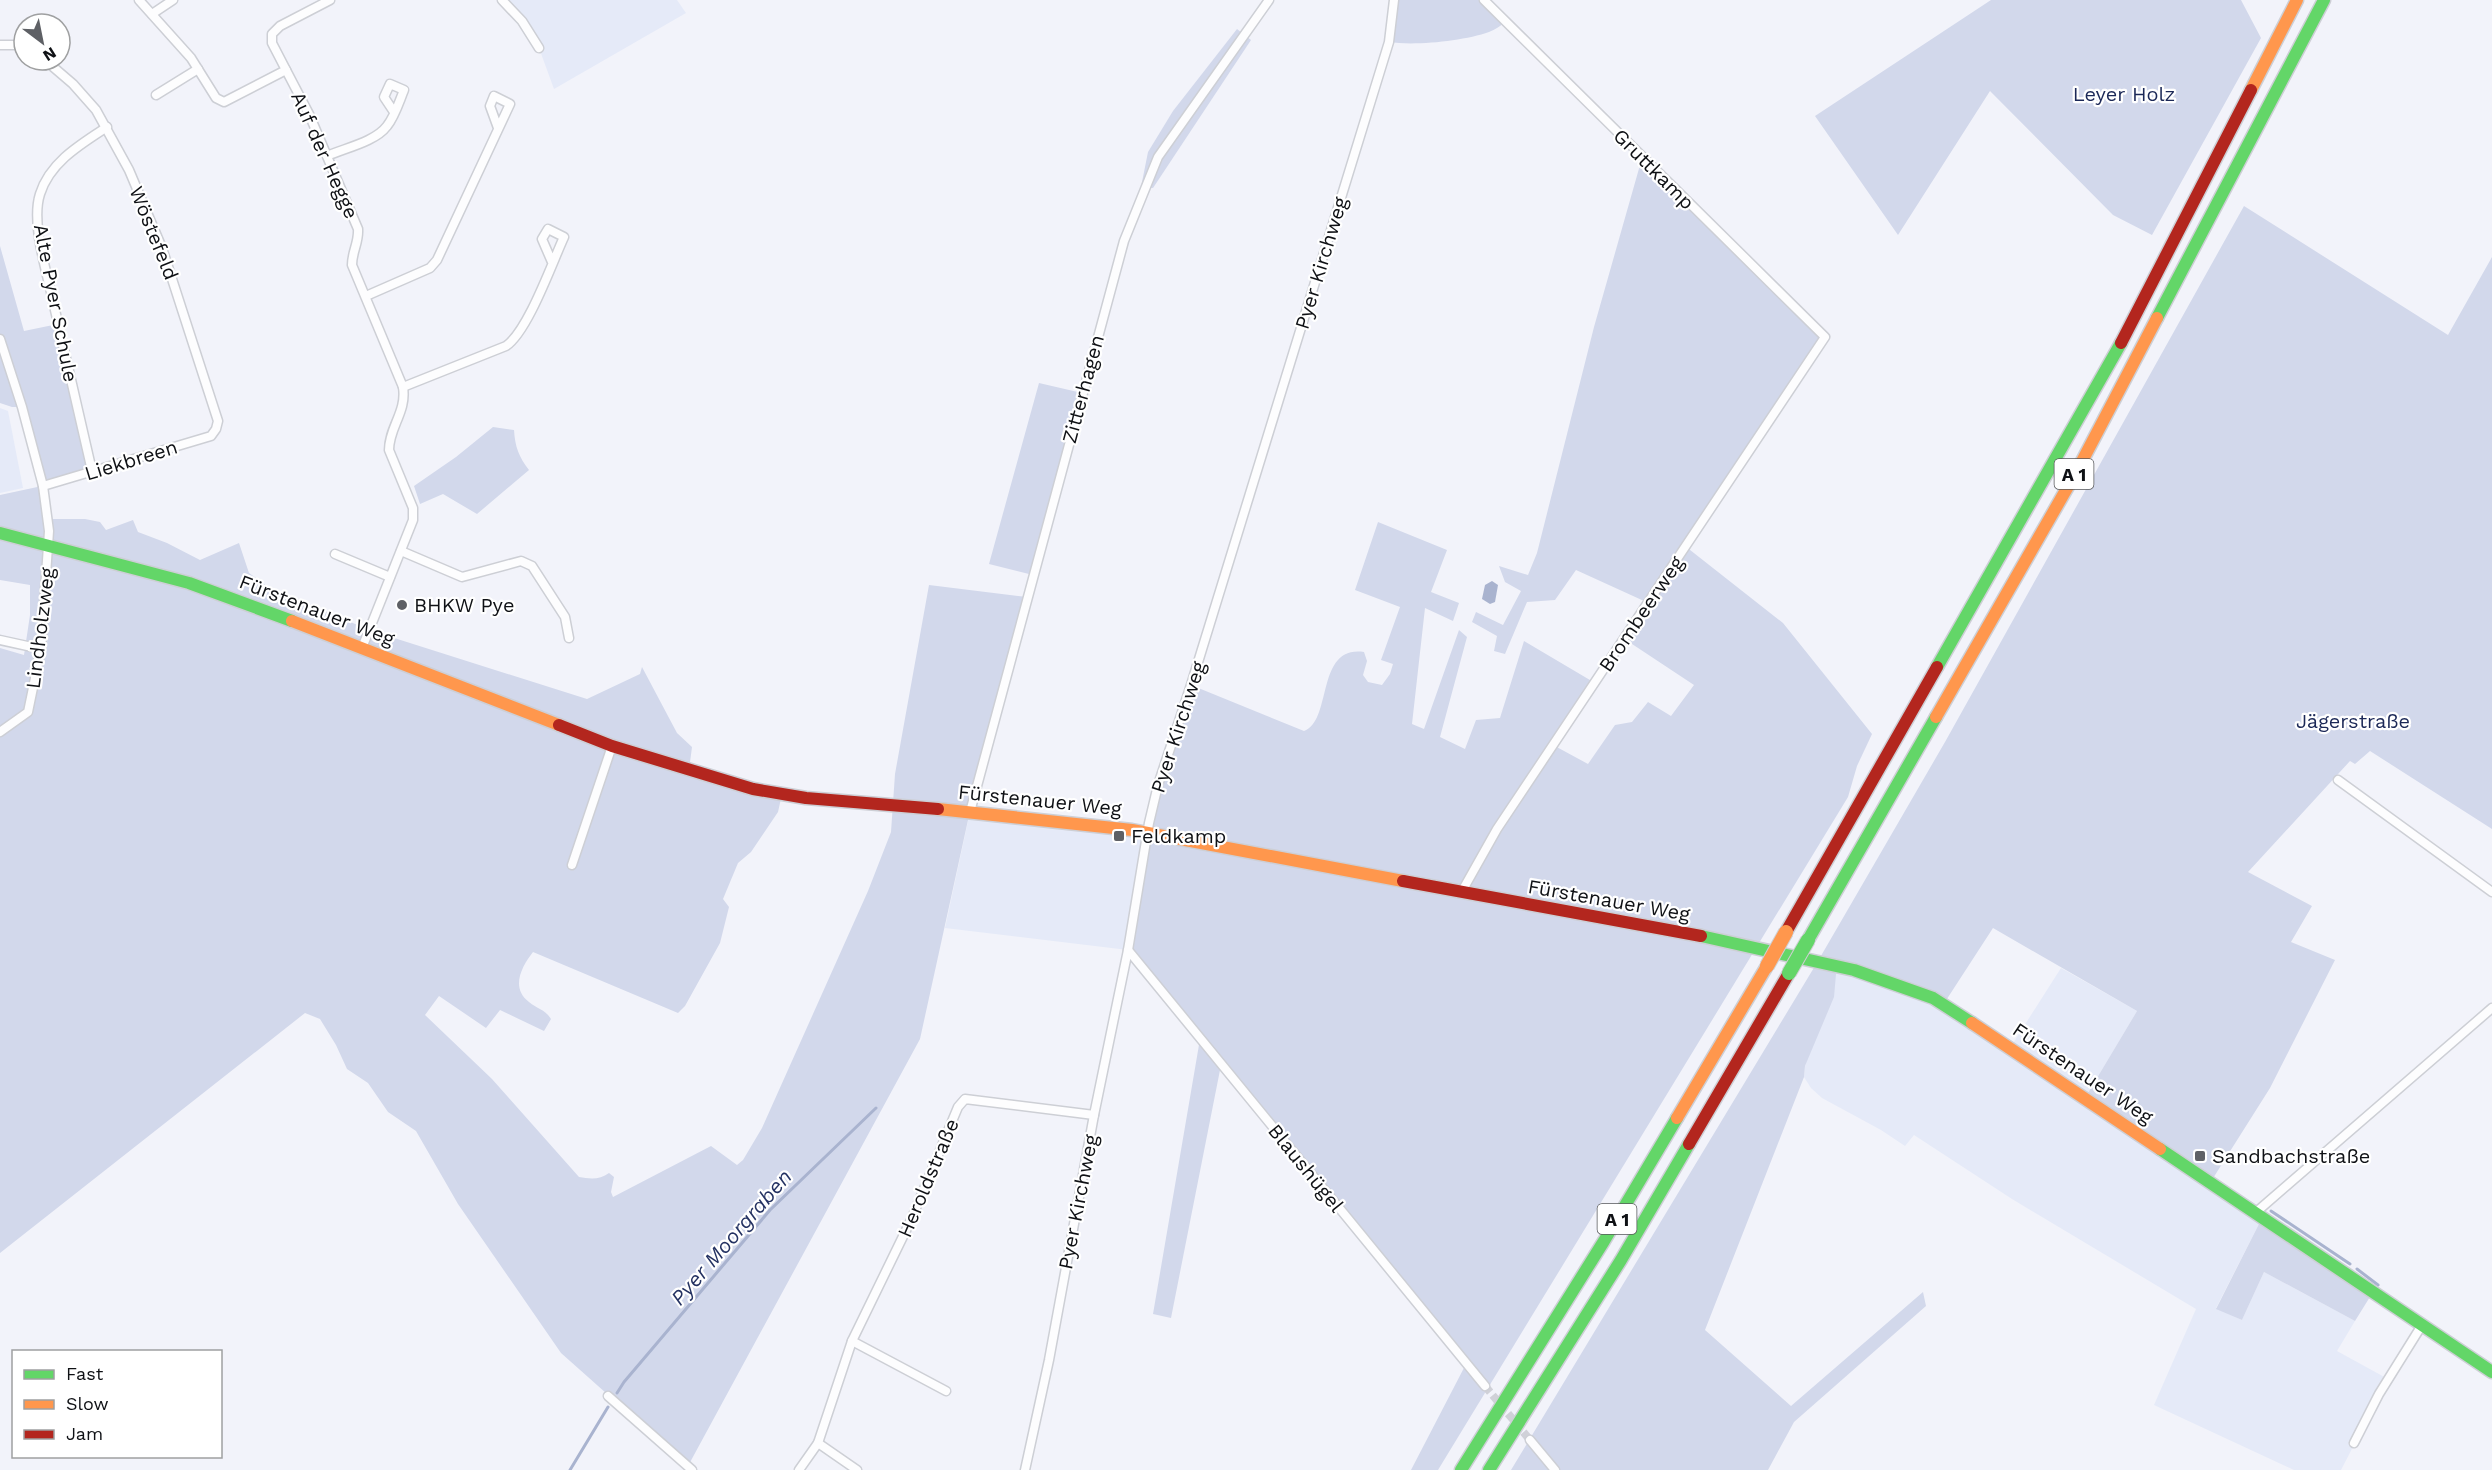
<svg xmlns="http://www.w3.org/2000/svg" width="2492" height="1470" font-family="'Work Sans',sans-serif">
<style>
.built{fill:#e5eaf8}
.green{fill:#d2d8eb}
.water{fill:#a9b3cf}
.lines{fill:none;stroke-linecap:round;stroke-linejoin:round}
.stream{stroke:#a9b3cf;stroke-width:3}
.street-tunnel{stroke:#d0d1d8;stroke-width:8;stroke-dasharray:8 4;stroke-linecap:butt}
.street-casing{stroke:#cdcfd5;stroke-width:11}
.fast-casing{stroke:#cdcfd5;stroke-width:15}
.slow-casing{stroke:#cdcfd5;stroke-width:15}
.jam-casing{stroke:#cdcfd5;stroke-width:15}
.street{stroke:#fdfdfe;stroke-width:8}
.fast{stroke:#63d668;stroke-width:12}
.slow{stroke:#ff974d;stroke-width:12}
.jam{stroke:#b3261e;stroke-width:12}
.fast-bridge-casing{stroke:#cfd0d3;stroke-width:16;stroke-linecap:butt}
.slow-bridge-casing{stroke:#cfd0d3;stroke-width:16;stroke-linecap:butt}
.fast-bridge{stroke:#63d668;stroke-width:14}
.slow-bridge{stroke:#ff974d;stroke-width:14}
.poi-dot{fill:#5e6065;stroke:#fff;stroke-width:2}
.labels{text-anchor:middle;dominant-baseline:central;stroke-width:4.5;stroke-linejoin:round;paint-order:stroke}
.shield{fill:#fff;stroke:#57585b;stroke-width:1.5}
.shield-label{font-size:18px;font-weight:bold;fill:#0f1115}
.park-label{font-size:20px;fill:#1b2857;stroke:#fff}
.street-label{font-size:20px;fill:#0f1115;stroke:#fff}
.poi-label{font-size:20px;fill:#0f1115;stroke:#fff;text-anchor:start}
.water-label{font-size:21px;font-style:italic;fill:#243262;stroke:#fff}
</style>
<rect width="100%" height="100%" fill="#f2f3fa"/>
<g class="built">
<path d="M502,0h175l9,13 -132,76 -15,-41z"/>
<path d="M0,408l8,3 15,77 -23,5z"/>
<path d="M970,812l178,20 -20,118 -183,-22z"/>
<path d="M1827,963l106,35 77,50 51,-80 76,43 -52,87 177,120 -46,90 26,12 22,-48 91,49 -18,30 51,28 -47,91h-47l-140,-65 42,-96 -184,-110 -98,-64 -9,11 -24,-16 -59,-32 -11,-10 -7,-11 1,-10z"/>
</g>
<g class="green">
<path d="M1394,0h90l22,22c-5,3 -11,8 -17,10 -25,9 -74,14 -100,10z"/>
<path d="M1991,0h250l20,38 -109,197 -39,-20 -123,-124 -92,144 -83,-119z"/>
<path d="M1237,29l14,11 -98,148 -12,-1 7,-35 25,-41z"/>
<path d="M1642,158l180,179 -137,209 98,77 89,111 -15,32 -9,31 -410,673h-27l55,-106 -245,-299 -50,253 -18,-4 47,-275 -72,-89 21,-127 42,-138 113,46c29,-10 11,-86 60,-79l3,9 -4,14 5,7 14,3 8,-11 3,-10 -12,-4 19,-53 -45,-17 23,-68 69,28 -16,42 28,11 -6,18 -28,-13 -13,116 12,5 35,-99 8,7 -27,100 25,12 11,-29 24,-2 24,-77 71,42 -42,62 35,19 27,-39 17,-3 16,-20 23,14 23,-31 -65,-43 26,-36 -79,-36 -21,30 -28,2 -22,52 -11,-3 3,-15 -25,-14 4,-10 27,13 18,-34 -16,-9 -6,-16 29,9 9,-22 57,-226z"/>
<path d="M2244,206l204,129 44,-78v572l-122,-78 -15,13 -5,-3 -102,111 64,34 -21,36 44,18 -65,128 -60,95 -125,-85 52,-87 -144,-83 -50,77 -115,-41 8,10 -2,23 -29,69 -1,11 -99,253 86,76 132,-114 3,14 -132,116 -26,48h-257l307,-509 127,-219z"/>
<path d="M0,246l24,85 34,-7 34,147 -49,15 5,33h37l15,3 6,8 27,-10 5,12 29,11 33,17 39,-17 10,30 18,13 102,44 218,69 53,-25 2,-7 35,66 15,14 -3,23 93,24 -4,18 -27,40 -13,11 -15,36 6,8 -9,36 -35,63 -7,7 -145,-61c-11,14 -23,36 -4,50 8,7 16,7 22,17l-7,12 -44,-21 -14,18 -47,-32 -14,19 67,64 87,98c11,2 21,3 30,-4l5,4 -3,15 2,5 98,-51 26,19 6,-5 19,-32 106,-237 23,-59 4,-58 34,-189 98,12 6,-22 -44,-11 50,-181 43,10 -112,418 -50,228 -232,427 -127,-113 -103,-149 -42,-73 -28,-19 -20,-29 -21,-14 -11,-24 -16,-26 -15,-6 -305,240v-605l24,7 6,-40v-30l-30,-5v-85l42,-9 -20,-79h-10l-12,-4z"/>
<path d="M493,427l21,3c1,17 5,27 15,40l-52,44 -34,-20 -23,10 -6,-18 42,-29z"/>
<path d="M2262,1218l111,74 -18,29 -91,-49 -22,48 -26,-11z"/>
</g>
<path class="water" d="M1492,581l6,4 -3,17 -5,2 -8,-5 3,-14z"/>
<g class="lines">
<g class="stream">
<path d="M2271,1211l79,53"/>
<path d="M2357,1269l21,16"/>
<path d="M617,1393l7,-11 146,-172 106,-102"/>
<path d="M570,1470l38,-63"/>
</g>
<path class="street-tunnel" d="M1485,1386l45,54"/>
<g class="street-casing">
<g id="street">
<path d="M139,0l52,58 25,40 8,4 62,-32 -14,-27v-9l8,-8 50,-26"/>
<path d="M502,0l20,21 17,27"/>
<path d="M152,14l21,-14"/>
<path d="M0,45h18l6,2"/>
<path d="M286,70l23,44 49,115c1,14 -6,22 -6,36l51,122c4,25 -14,40 -14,63l24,58v12l-51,128"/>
<path d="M156,95l42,-26"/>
<path d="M327,156c18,-8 48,-14 60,-30 8,-10 12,-24 17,-36l-14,-6 -6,13 10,15"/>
<path d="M366,296l64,-28 7,-8 73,-156 -16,-8 -4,10 8,22"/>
<path d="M0,339l22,68 21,79 6,45 -8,118 -13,63 -28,20"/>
<path d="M403,387l103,-41c22,-15 46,-83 58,-109l-16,-8 -6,10 10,23"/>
<path d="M92,471c-13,-58 -27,-116 -40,-174 -6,-28 -21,-75 -12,-103 10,-32 41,-50 67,-67"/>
<path d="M43,486l168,-50 5,-7 2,-8 -56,-173 -33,-78 -33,-60 -23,-26 -28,-24"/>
<path d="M401,551l61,26 59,-16 11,5 33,51 4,21"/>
<path d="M335,554l55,23"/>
<path d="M0,640l41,9"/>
<path d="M2338,780l154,112"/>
<path d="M970,812l154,-571 34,-84 111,-157"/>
<path d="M572,865l40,-119"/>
<path d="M1461,893l36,-64 328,-492 -341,-337"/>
<path d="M1128,950l357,436"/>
<path d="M2254,1214l238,-206"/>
<path d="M852,1341l94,50"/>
<path d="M608,1396l84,74"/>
<path d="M1530,1440l25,30"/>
<path d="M818,1443l39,27"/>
<path d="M2354,1443l25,-49 43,-69"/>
<path d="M799,1470l19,-27 34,-102 59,-121 47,-113 7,-8 129,16"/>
<path d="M1025,1470l24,-110 45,-245 34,-165 21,-127 9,-38 33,-100 198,-643 5,-42"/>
</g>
</g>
<g class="fast-casing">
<g id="fast">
<path d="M2157,318l167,-318"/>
<path d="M0,533l189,50 103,38"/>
<path d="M1937,667l184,-324"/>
<path d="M1701,936l153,34 79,28 39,25"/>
<path d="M1808,940l128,-223"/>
<path d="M2160,1149l332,223"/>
<path d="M1461,1470l143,-229 73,-123"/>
<path d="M1489,1470l132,-210 68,-116"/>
</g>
</g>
<g class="slow-casing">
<g id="slow">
<path d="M2251,90l46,-90"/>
<path d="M292,621l267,104"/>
<path d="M1936,717l142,-248 79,-151"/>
<path d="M938,809l194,21 271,51"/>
<path d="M1972,1023l188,126"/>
<path d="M1677,1118l90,-152"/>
</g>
</g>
<g class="jam-casing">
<g id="jam">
<path d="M2121,343l130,-253"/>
<path d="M559,725l53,21 141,43 53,9 132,11"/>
<path d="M1403,881l298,55"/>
<path d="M1786,932l151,-265"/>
<path d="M1689,1144l100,-171"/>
</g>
</g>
<use href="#street" class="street"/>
<use href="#fast" class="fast"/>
<use href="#slow" class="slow"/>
<use href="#jam" class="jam"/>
<g class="fast-bridge-casing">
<path id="fast-bridge" d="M1789,973l19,-33"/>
</g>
<g class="slow-bridge-casing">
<path id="slow-bridge" d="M1767,966l19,-34"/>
</g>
<use href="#fast-bridge" class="fast-bridge"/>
<use href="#slow-bridge" class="slow-bridge"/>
</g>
<g class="poi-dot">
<circle cx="402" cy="605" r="6"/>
<rect x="1113" y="830" width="12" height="12" rx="3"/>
<rect x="2194" y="1150" width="12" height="12" rx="3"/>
</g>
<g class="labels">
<g class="shield">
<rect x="2054.5" y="459" width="39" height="30" rx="4.5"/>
<rect x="1597.5" y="1204" width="39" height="30" rx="4.5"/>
</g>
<g class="shield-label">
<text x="2074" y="474">A 1</text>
<text x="1617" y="1219">A 1</text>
</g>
<g class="park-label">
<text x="2124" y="94">Leyer Holz</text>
<text x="2353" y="721">Jägerstraße</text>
</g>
<g class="street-label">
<text transform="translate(325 155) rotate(66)">Auf der Hegge</text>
<text transform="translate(1654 169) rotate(45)">Gruttkamp</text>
<text transform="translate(154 233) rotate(68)">Wöstefeld</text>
<text transform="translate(1321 263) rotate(-73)">Pyer Kirchweg</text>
<text transform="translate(56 303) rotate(79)">Alte Pyer Schule</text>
<text transform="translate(1083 389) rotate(-75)">Zitterhagen</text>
<text transform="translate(131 460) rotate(-17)">Liekbreen</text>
<text transform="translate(317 610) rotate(21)">Fürstenauer Weg</text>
<text transform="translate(1641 614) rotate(-56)">Brombeerweg</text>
<text transform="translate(40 628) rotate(-83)">Lindholzweg</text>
<text transform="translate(1178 727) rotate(-72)">Pyer Kirchweg</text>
<text transform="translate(1040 800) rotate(6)">Fürstenauer Weg</text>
<text transform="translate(1609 900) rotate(10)">Fürstenauer Weg</text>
<text transform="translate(2083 1073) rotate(34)">Fürstenauer Weg</text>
<text transform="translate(1306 1168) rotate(51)">Blaushügel</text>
<text transform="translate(928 1178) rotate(-67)">Heroldstraße</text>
<text transform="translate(1078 1202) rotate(-79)">Pyer Kirchweg</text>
</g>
<g class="poi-label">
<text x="414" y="605">BHKW Pye</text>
<text x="1131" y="836">Feldkamp</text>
<text x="2212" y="1156">Sandbachstraße</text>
</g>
<g class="water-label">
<text transform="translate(731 1237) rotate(-49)">Pyer Moorgraben</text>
</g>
</g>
<rect x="12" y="1350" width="210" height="108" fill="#ffffff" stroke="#9fa0a1" stroke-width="1.5"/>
<rect x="24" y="1370" width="30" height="9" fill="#63d668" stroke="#9fa0a1" stroke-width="1.5"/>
<text x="66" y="1380" font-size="18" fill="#0f1115">Fast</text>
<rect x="24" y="1400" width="30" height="9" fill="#ff974d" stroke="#9fa0a1" stroke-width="1.5"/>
<text x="66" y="1410" font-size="18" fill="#0f1115">Slow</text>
<rect x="24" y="1430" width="30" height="9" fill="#b3261e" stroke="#9fa0a1" stroke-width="1.5"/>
<text x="66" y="1440" font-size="18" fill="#0f1115">Jam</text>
<g transform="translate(42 42) rotate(148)"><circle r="28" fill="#ffffff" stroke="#9fa0a1" stroke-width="1.5"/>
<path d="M0-4.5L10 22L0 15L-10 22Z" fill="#5e6065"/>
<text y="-9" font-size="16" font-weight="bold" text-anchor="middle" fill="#0f1115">N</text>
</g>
</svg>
